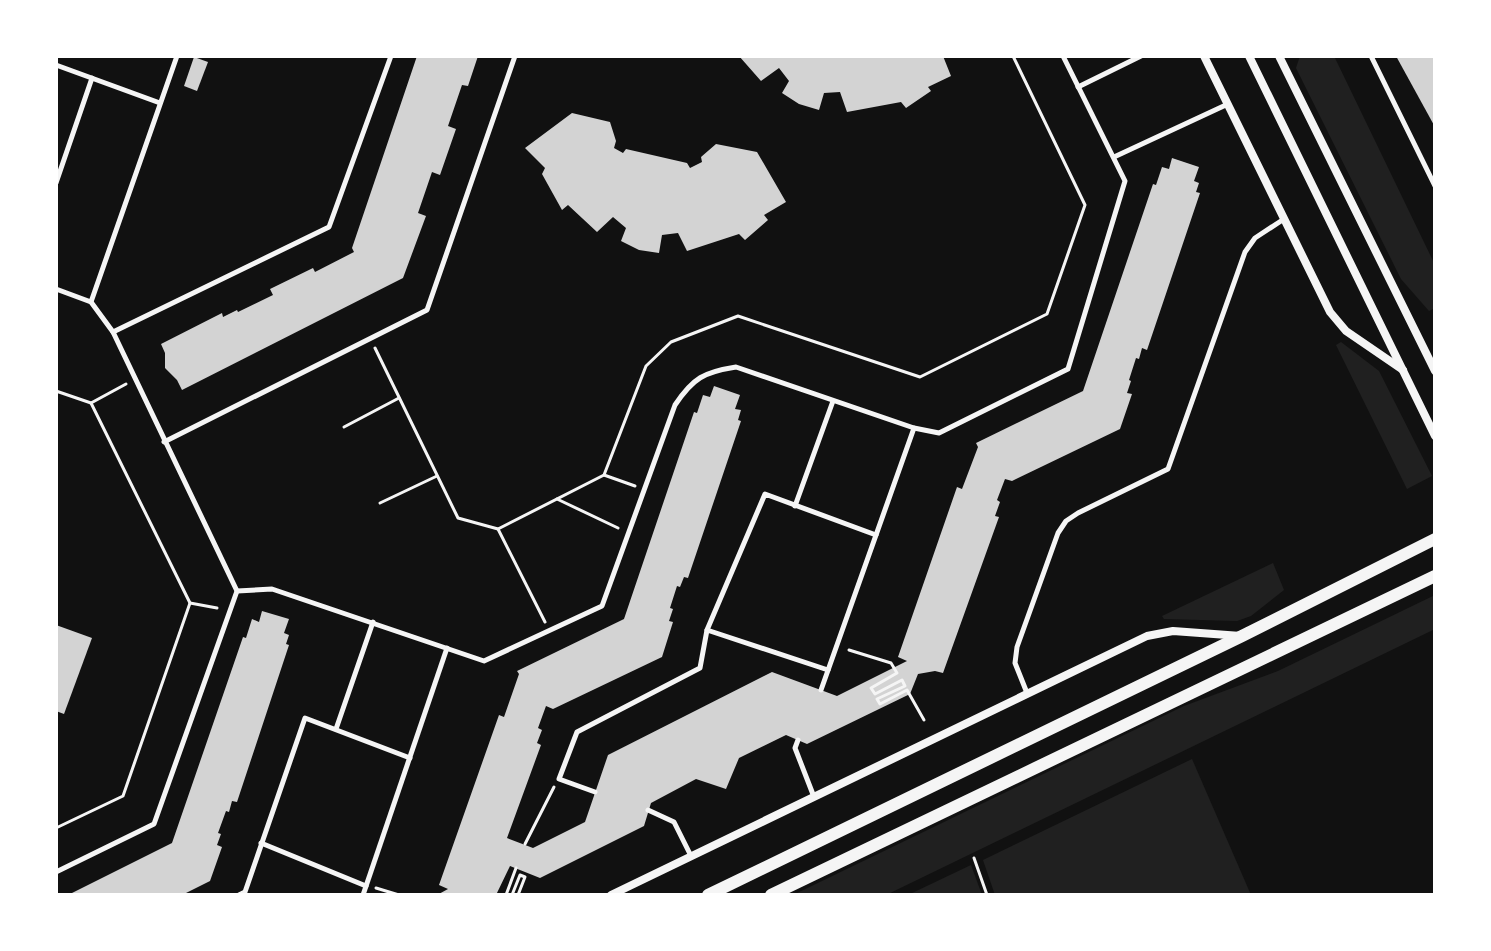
<svg xmlns="http://www.w3.org/2000/svg" width="1491" height="951" font-family="'IBM Plex Sans',sans-serif">
<style>
.green{fill:#202020}
.building{fill:#d3d3d3}
.lines{fill:none;stroke-linecap:round;stroke-linejoin:round}
.path{stroke:#f5f5f5;stroke-width:3}
.service{stroke:#f5f5f5;stroke-width:5}
.minor{stroke:#f5f5f5;stroke-width:8}
.tertiary{stroke:#f5f5f5;stroke-width:12}
</style>
<rect width="100%" height="100%" fill="#111"/>
<g class="green">
<path d="M1300,56h34l101,209v43l-6,3 -28,-32 -105,-211z"/>
<path d="M1341,342l38,29 53,105 -25,13 -71,-144z"/>
<path d="M1273,563l11,27 -33,26 -14,5 -73,-2 -2,-3z"/>
<path d="M1435,595v34l-549,266h-93l391,-189 94,-35z"/>
<path d="M1192,759l59,136h-256l-12,-35z"/>
<path d="M971,865l11,30h-74z"/>
</g>
<g class="building">
<path d="M417,56h61l-10,30 -6,-1 -14,41 8,3 -16,46 -8,-3 -14,41 8,3 -23,62 -221,112 -5,-10 -12,-12v-15l-4,-9 61,-31 1,4 14,-7 1,2 35,-17 -3,-6 43,-21 2,4 39,-20 -2,-4z"/>
<path d="M739,56h204l8,20 -23,11 3,4 -25,17 -5,-6 -54,10 -7,-20 -16,1 -5,17 -20,-6 -17,-11 7,-12 -10,-13 -18,13z"/>
<path d="M1396,56h39v71z"/>
<path d="M194,57l14,5 -11,29 -13,-5z"/>
<path d="M572,113l38,9 6,19 -2,7 9,5 3,-4 61,14 3,5 12,-6 -1,-5 15,-13 41,8 29,50 -22,13 4,5 -23,20 -6,-6 -52,17 -9,-18 -16,2 -3,18 -20,-3 -18,-9 5,-13 -13,-11 -16,15 -29,-27 -6,5 -20,-36 3,-6 -20,-20z"/>
<path d="M1172,158l27,9 -5,14 5,2 -3,9 4,1 -53,157 -5,-2 -3,11 -3,-1 -7,22 2,1 -4,12 5,1 -12,35 -108,52 -7,-2 -8,21 3,2 -5,14 4,1 -56,156 -8,-2 -17,3 -8,20 -103,50 -21,-9 -47,23 -13,31 -30,-10 -45,24 -7,23 -104,52 -30,-12 -14,29h-59l11,-6 -9,-4 60,-170 5,2 15,-43 -2,-3 107,-52 70,-207 3,1 6,-18 7,2 4,-11 26,9 -5,14 6,1 -3,10 3,1 -53,157 -4,-1 -4,10 -3,-1 -7,22 3,1 -4,12 4,1 -11,35 -109,52 -7,-3 -8,22 4,2 -5,13 4,2 -34,93 26,10 52,-26 23,-67 164,-83 65,24 70,-35 -9,-4 59,-170 5,2 16,-42 -2,-4 107,-52 70,-207 3,1 6,-18 7,2z"/>
<path d="M262,611l27,8 -5,14 5,2 -3,9 3,1 -52,157 -5,-1 -3,11 -3,-1 -8,22 3,1 -4,11 5,2 -12,34 -28,14h-114l104,-52 71,-206 3,1 6,-19 7,3z"/>
<path d="M56,625l36,13 -28,76 -8,-3z"/>
</g>
<g class="lines">
<g class="path">
<path d="M375,348l83,170 40,11 106,-54 42,-109 25,-24 67,-26 182,61 127,-63 38,-109 -72,-149"/>
<path d="M56,391l35,12 35,-19"/>
<path d="M344,427l55,-29"/>
<path d="M604,475l31,11"/>
<path d="M557,499l61,29"/>
<path d="M380,503l57,-27"/>
<path d="M498,529l47,93"/>
<path d="M190,603l27,5"/>
<path d="M849,650l42,13 6,10 -26,15 4,6 27,-14 3,6 -28,13 3,5 27,-14 17,30"/>
<path d="M56,828l67,-32 67,-193 -99,-200"/>
<path d="M525,844l29,-57"/>
<path d="M974,858l13,37"/>
<path d="M376,888l23,7"/>
<path d="M506,895l10,-27"/>
<path d="M512,895l8,-20 5,2 -7,18"/>
</g>
<g class="service">
<path d="M1371,56l64,130"/>
<path d="M56,65l104,38"/>
<path d="M1078,87l63,-31"/>
<path d="M1114,157l114,-53"/>
<path d="M56,183l36,-105"/>
<path d="M56,289l35,13 86,-246"/>
<path d="M113,332l216,-105 62,-171"/>
<path d="M164,442l263,-132 88,-254"/>
<path d="M795,506l38,-105"/>
<path d="M237,591l35,-2 212,72 118,-55 73,-201c18,-27 29,-33 61,-38l178,61 25,5 129,-64 57,-188 -62,-125"/>
<path d="M707,630l121,40"/>
<path d="M821,690l93,-262"/>
<path d="M1027,693l-12,-30 2,-16 41,-114 8,-12 12,-8 90,-44 77,-217 10,-14 29,-19"/>
<path d="M336,729l37,-107"/>
<path d="M798,740l-3,8 19,49"/>
<path d="M595,792l-36,-13 18,-47 123,-64 7,-38 58,-136 111,41"/>
<path d="M648,810l26,12 17,34"/>
<path d="M261,843l105,43"/>
<path d="M56,872l98,-48 83,-233 -124,-259 -22,-30"/>
<path d="M239,895l6,-3 60,-174 105,40"/>
<path d="M363,895l84,-247"/>
</g>
<g class="minor">
<path d="M1204,56l126,256 16,19 57,39"/>
<path d="M1249,56l186,380"/>
<path d="M1279,56l156,315"/>
<path d="M611,895l536,-259 26,-5 68,5"/>
</g>
<g class="tertiary">
<path d="M708,895l534,-259 193,-97"/>
<path d="M771,895l664,-319"/>
</g>
</g>
<rect width="1491" height="951" fill="none" stroke="#ffffff" stroke-width="116"/>
</svg>
